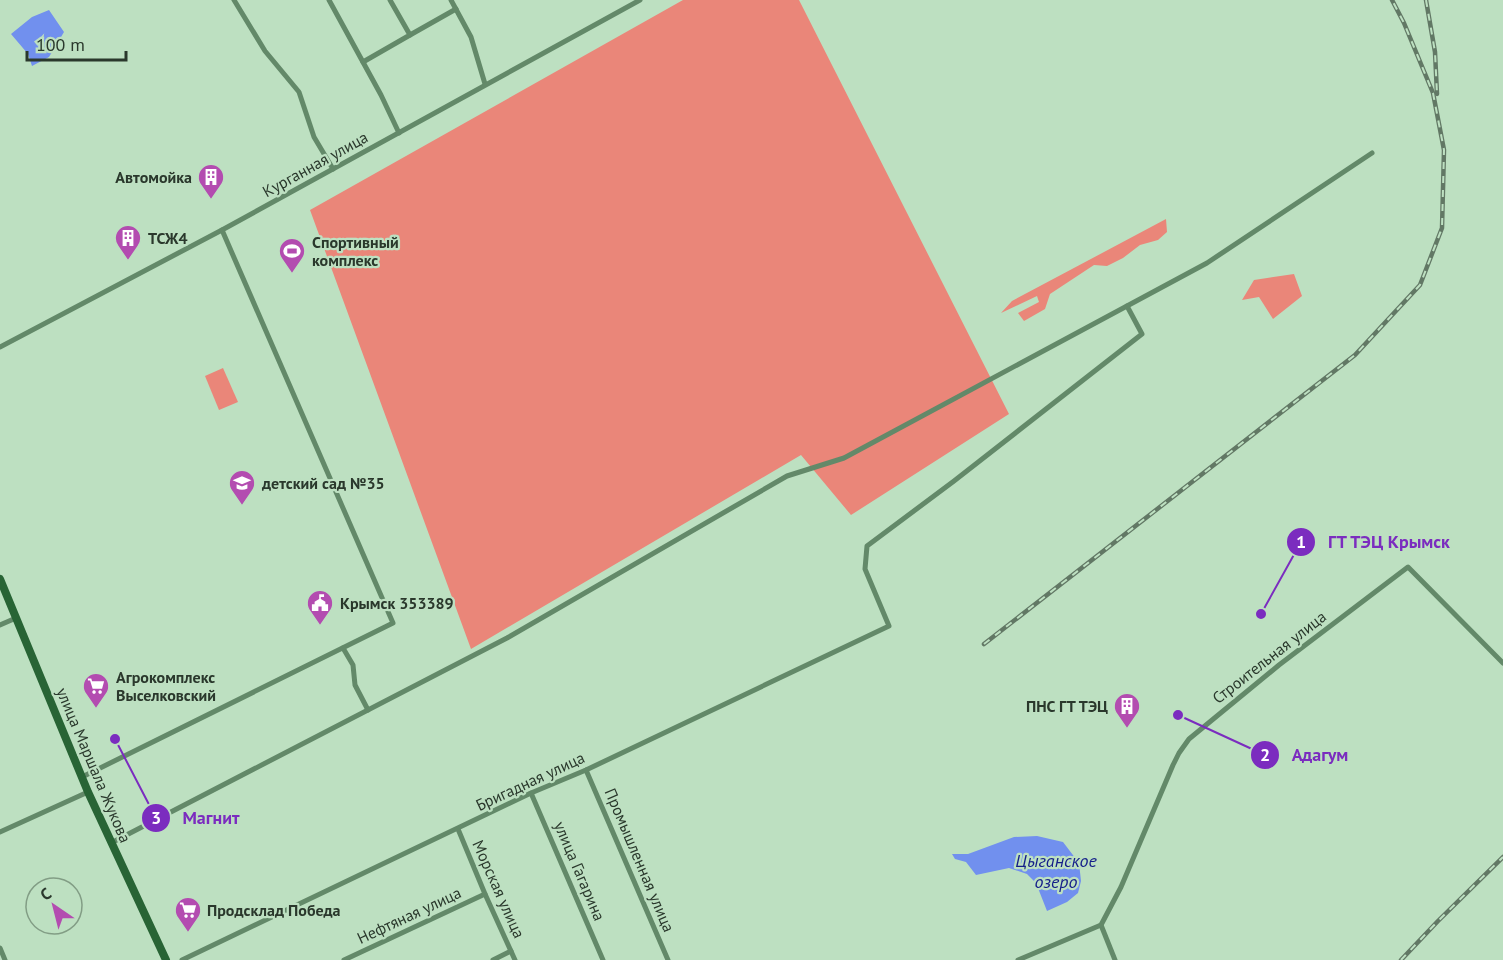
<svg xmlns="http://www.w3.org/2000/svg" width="1503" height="960" font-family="'PT Sans',sans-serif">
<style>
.green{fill:#ea8679}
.water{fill:#7190ee}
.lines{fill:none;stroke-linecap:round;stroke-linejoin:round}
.minor{stroke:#638969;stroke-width:5}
.secondary{stroke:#286435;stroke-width:8}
.rail-casing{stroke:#627865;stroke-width:4.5}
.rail{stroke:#bde0c1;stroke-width:2;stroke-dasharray:7;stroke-linecap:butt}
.labels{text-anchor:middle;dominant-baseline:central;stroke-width:4.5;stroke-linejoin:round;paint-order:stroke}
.street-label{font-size:16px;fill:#2a382c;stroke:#bde0c1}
.poi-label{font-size:16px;font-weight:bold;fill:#2a382c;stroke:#bde0c1;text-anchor:start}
.water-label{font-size:18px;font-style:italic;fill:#141e89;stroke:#bde0c1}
.leader{fill:none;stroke:#7b2cbf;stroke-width:2}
.callout-dot{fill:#7b2cbf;stroke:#bde0c1;stroke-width:2}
.mark-label{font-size:18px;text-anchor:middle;font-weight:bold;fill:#fff}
.callout-label{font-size:18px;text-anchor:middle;font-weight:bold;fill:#7b2cbf;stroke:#bde0c1;stroke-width:4.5;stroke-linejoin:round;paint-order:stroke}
</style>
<rect width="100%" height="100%" fill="#bde0c1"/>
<g class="green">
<path d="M683,0h116l210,414 -158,101 -50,-60 -330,194 -161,-439z"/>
<path d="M1166,219l1,13 -9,8 -18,5 -17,13 -16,8 -13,-1 -44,29 -5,15 -21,12 -6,-8 21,-11 -2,-6 -36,17 11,-12z"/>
<path d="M1294,274l8,22 -29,23 -14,-22 -17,3 12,-20z"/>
<path d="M223,368l15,34 -19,8 -14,-34z"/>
</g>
<g class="water">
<path d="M49,10l15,22 -15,25 -17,9 -4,-12 -17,-20 21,-17z"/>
<path d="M1037,836l26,6 16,21 2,18 -3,12 -11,9 -20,9 -11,-28 -9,-9 -18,-6 -33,7 -10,-13 -11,-3 -3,-5h16l46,-17z"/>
</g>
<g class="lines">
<g class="minor">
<path d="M234,0l31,51 34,41 15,45 19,32"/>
<path d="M329,0l52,95 18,38"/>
<path d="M451,0l20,37 14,47"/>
<path d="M410,35l46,-26"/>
<path d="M363,62l47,-27 -20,-35"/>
<path d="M0,347l222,-117 418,-230"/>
<path d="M0,625l16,-7"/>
<path d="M343,648l10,17 2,20 13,25"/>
<path d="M586,770l82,190"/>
<path d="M82,777l311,-154 -171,-393"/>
<path d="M531,793l72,167"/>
<path d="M458,829l27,65 30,66"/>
<path d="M0,832l88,-40"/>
<path d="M111,843l396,-205 280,-162 57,-18 363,-195 165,-110"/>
<path d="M1101,925l14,35"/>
<path d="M0,948l5,12"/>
<path d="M182,960l349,-167 55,-23 303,-144 -24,-57 2,-23 87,-65 188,-147 -15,-28"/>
<path d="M344,960l141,-66"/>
<path d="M493,960l18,-9"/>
<path d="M1018,960l83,-35 20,-38 52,-122 6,-12 10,-14 90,-74 129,-98 95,96"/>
</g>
<path class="secondary" d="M0,579l88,213 78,168"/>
<g class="rail-casing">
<g id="rail">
<path d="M1426,0l9,52 2,42"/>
<path d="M984,644l371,-289 65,-70 22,-57 2,-78 -11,-57 -29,-70 -12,-23"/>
<path d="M1401,960l37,-39 65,-64"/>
</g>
</g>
<use href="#rail" class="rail"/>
</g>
<defs>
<g id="building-pin" transform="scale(1.35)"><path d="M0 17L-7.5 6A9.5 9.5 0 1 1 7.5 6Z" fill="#b34cb0" stroke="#bde0c1"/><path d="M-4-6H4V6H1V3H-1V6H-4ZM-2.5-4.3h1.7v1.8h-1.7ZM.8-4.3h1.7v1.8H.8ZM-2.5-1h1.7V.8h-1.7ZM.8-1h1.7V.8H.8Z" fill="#fff"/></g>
<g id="stadium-pin" transform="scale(1.35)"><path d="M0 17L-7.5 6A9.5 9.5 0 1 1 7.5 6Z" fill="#b34cb0" stroke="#bde0c1"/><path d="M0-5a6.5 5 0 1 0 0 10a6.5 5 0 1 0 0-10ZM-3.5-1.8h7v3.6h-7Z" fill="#fff"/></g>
<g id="school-pin" transform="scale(1.35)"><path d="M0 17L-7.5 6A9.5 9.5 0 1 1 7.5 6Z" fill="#b34cb0" stroke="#bde0c1"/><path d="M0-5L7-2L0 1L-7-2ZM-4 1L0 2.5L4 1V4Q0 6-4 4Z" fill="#fff"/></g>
<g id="civic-pin" transform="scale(1.35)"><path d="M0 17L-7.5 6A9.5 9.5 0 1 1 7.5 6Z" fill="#b34cb0" stroke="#bde0c1"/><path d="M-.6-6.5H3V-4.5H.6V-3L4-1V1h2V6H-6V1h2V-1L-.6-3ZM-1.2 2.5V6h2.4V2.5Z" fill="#fff"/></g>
<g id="supermarket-pin" transform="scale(1.35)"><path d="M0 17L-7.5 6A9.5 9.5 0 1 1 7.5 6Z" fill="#b34cb0" stroke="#bde0c1"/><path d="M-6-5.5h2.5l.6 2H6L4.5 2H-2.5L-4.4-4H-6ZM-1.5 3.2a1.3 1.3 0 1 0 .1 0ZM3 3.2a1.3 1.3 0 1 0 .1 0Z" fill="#fff"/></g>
</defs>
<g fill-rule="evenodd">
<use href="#building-pin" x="211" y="177"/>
<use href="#building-pin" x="128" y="238"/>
<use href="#stadium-pin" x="292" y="251"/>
<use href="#school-pin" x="242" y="483"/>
<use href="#civic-pin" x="320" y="603"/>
<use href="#supermarket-pin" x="96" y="686"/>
<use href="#building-pin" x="1127" y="706"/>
<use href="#supermarket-pin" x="188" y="910"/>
</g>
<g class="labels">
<g class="street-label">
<text transform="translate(315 164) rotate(-29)">Курганная улица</text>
<text transform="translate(1269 657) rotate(-38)">Строительная улица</text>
<text transform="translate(94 765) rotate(67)">улица Маршала Жукова</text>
<text transform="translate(530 781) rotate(-25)">Бригадная улица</text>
<text transform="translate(640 860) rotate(67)">Промышленная улица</text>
<text transform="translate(580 871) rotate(67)">улица Гагарина</text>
<text transform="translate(499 889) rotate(66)">Морская улица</text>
<text transform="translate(409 915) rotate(-25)">Нефтяная улица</text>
</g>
<g class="poi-label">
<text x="192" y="177" text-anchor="end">Автомойка</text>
<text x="148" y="238">ТСЖ4</text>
<text x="312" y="242">Спортивный<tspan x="312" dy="18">комплекс</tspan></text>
<text x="262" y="483">детский сад №35</text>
<text x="340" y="603">Крымск 353389</text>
<text x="116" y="677">Агрокомплекс<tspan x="116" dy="18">Выселковский</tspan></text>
<text x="1108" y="706" text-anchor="end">ПНС ГТ ТЭЦ</text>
<text x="207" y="910">Продсклад Победа</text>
</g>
<g class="water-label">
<text x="1056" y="860">Цыганское<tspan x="1056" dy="21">озеро</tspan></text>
</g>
</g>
<path class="leader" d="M1261 614L1301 542M1178 715L1265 755M115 739L156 818"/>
<g class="callout-dot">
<circle cx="1261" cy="614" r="6"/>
<circle cx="1178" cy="715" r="6"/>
<circle cx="115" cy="739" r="6"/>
<circle cx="1301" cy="542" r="15"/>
<circle cx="1265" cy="755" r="15"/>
<circle cx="156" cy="818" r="15"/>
</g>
<g class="mark-label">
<text x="1301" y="548">1</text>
<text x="1265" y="761">2</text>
<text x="156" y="824">3</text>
</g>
<g class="callout-label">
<text x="1389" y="548">ГТ ТЭЦ Крымск</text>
<text x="1320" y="761">Адагум</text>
<text x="211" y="824">Магнит</text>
</g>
<g transform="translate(54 906) rotate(325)"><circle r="28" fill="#bde0c1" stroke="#829d85" stroke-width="1.5"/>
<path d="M0-4.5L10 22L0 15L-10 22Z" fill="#b34cb0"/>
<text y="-9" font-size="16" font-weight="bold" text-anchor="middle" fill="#2a382c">С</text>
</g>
<path d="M27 51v9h99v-9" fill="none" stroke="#2a382c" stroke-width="3"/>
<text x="36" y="51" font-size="18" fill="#2a382c" stroke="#bde0c1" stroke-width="4.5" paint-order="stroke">100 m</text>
</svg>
